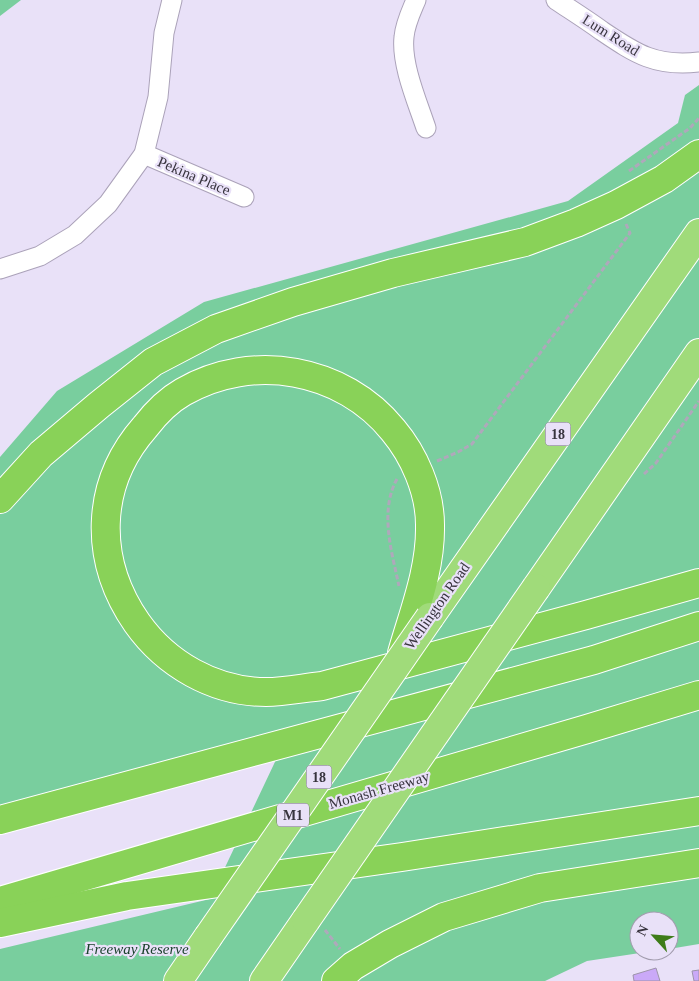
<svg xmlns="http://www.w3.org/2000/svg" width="699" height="981" font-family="Georgia,serif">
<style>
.green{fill:#79ce9e}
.building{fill:#caa9f8;stroke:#9d94aa}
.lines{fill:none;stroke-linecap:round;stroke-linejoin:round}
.minor-casing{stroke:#aba2b9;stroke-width:21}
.trunk-casing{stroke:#fff;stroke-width:30}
.motorway-casing{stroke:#fff;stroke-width:30}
.path{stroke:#afa8bb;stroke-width:3;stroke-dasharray:5 2.5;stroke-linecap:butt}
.minor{stroke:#fff;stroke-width:19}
.trunk{stroke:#a0db7a;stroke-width:28}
.motorway{stroke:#89d258;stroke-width:28}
.trunk-bridge-casing{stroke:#fff;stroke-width:30;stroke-linecap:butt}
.trunk-bridge{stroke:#a0db7a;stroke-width:28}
.labels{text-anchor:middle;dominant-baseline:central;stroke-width:4.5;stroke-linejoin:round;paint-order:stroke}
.shield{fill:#e9e1f8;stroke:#6d6876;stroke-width:1}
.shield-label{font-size:14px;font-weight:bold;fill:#38343e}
.street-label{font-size:15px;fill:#38343e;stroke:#e9e1f8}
.park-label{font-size:15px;font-style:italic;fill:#1a412c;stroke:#e9e1f8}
</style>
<rect width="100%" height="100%" fill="#e9e1f8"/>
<g class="green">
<path d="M0,0h21l-21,16z"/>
<path d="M699,85v859l-30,5v-28h-30v30h14l-66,10 -42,20h-545v-32l210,-50 73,-154 -283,75v-363l57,-66 147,-89 364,-101 110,-78 7,-28z"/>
</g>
<g class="building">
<path d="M656,968l4,13h-26l-1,-6z"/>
<path d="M699,970v11h-5l-2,-10z"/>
</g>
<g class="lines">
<g class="minor-casing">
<g id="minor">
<path d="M416,0c-5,12 -11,24 -12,37 -3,27 13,64 22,91"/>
<path d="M556,0c15,10 31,20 46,31 34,23 54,36 97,31"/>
<path d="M144,154l100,43"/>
<path d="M0,269l40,-13 35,-21 33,-31 36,-50 14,-57 6,-64 8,-33"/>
</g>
</g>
<g class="trunk-casing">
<g id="trunk">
<path d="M536,588l163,-235"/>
<path d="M430,617l269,-384"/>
<path d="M178,981l30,-44"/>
<path d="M264,981l42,-61"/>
</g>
</g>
<g class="motorway-casing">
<g id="motorway">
<path d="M0,499l41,-45 58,-49 54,-43 63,-33 77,-27 100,-29 132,-31 51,-19 40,-18 48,-26 35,-25"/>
<path d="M402,653c12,-42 29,-84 28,-128 0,-34 -16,-70 -37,-95 -50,-62 -141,-78 -210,-38 -14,8 -28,22 -38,35 -51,58 -51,134 -8,196 29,41 77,69 129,69 18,0 37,-4 56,-6l264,-71 113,-32"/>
<path d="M0,820l594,-160 105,-34"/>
<path d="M0,901l587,-172 112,-34"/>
<path d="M0,923l127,-27 275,-39 297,-46"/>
<path d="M336,981l17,-15 37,-22 54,-27 96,-29 159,-25"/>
</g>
</g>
<g class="path">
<path d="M629,171l61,-43 9,-10"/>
<path d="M437,461l21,-9 14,-8 158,-211 -4,-9"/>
<path d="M644,474l12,-11 43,-62"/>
<path d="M397,479c-18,32 -5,74 2,107"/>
<path d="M325,930l15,19"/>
</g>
<use href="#minor" class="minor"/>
<use href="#trunk" class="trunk"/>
<use href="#motorway" class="motorway"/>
<g class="trunk-bridge-casing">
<g id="trunk-bridge">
<path d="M306,920l230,-332"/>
<path d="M208,937l222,-320"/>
</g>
</g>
<use href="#trunk-bridge" class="trunk-bridge"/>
</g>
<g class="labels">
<g class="shield">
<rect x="545.5" y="422.5" width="25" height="23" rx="4"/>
<rect x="306.5" y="765.5" width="25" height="23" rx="4"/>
<rect x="277" y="803.5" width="32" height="23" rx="4"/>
</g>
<g class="shield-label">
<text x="558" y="434">18</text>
<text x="319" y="777">18</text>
<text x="293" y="815">M1</text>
</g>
<g class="street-label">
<text transform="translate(611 35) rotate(32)">Lum Road</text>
<text transform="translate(194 176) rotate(23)">Pekina Place</text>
<text transform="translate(437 606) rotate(-55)">Wellington Road</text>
<text transform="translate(379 790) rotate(-16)">Monash Freeway</text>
</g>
<g class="park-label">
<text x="137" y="949">Freeway Reserve</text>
</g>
</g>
<g transform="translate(654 936) rotate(296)"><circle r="24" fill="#e9e1f8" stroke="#a29cae"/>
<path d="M0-4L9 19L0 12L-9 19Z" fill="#3e7c19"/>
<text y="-8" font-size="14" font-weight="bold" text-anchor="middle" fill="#38343e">N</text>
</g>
</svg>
